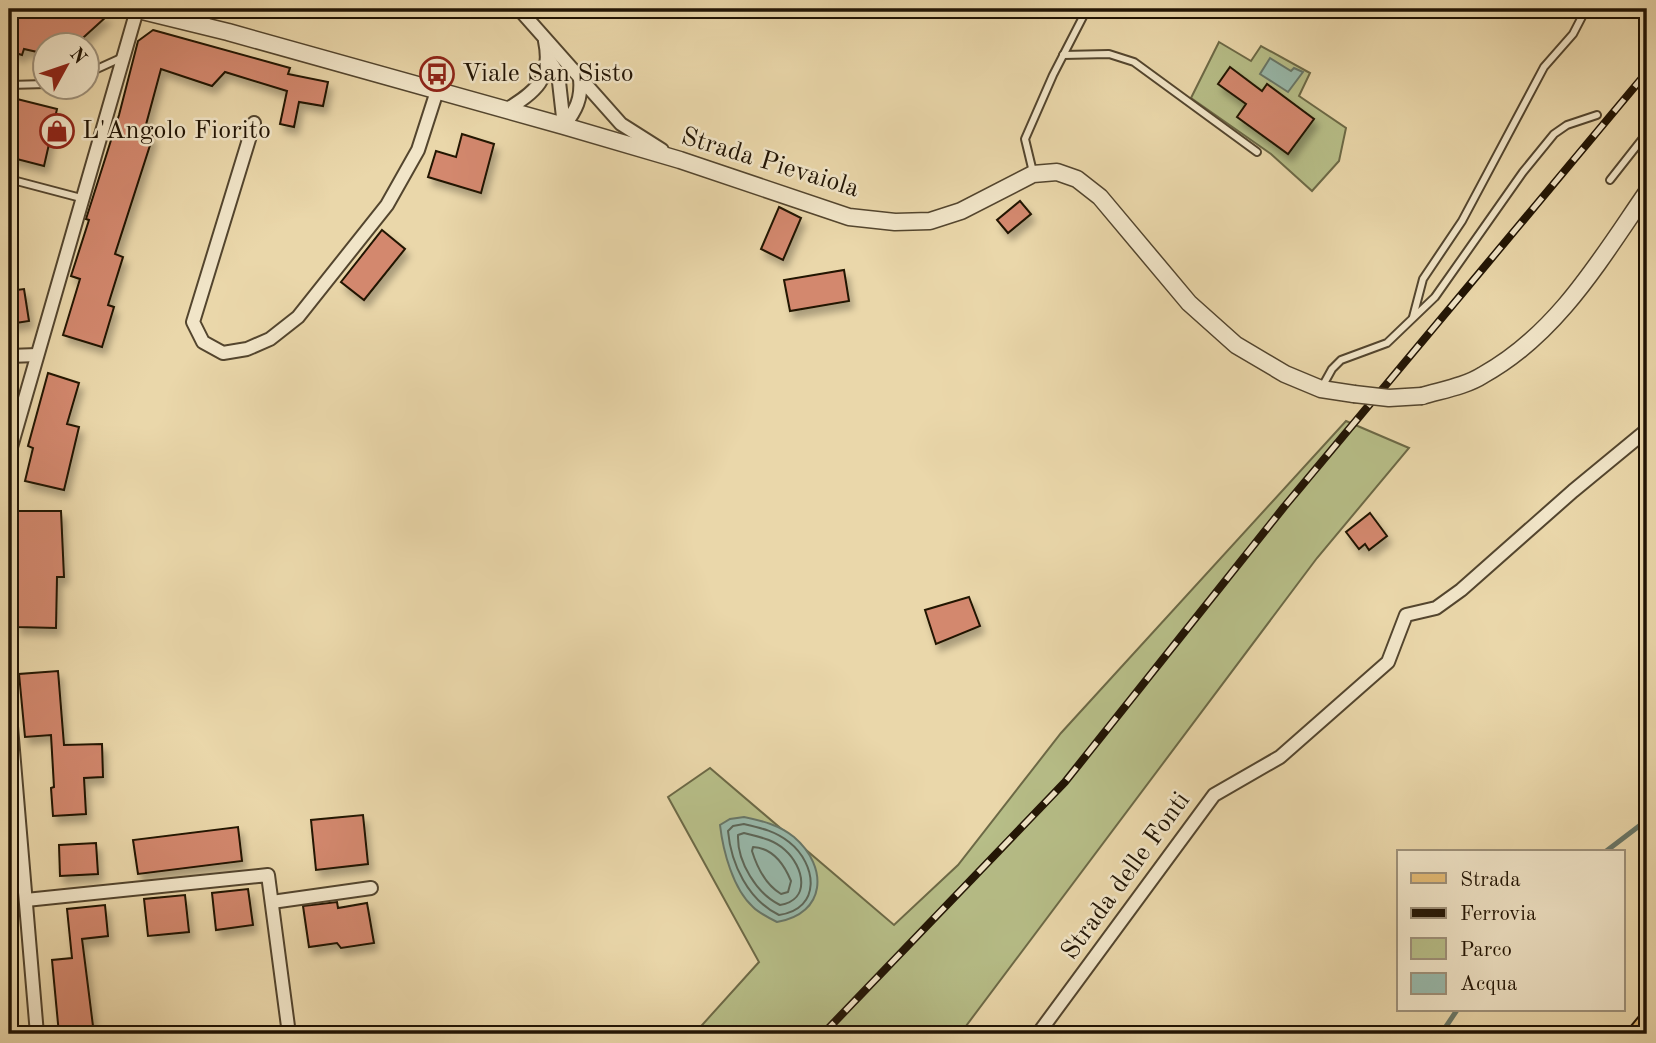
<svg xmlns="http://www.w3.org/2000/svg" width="1656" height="1043" font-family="'Old Standard TT',serif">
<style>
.green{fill:#b7be88;stroke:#6c6946;stroke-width:2}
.water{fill:#98b9ab;stroke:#687768;stroke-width:2}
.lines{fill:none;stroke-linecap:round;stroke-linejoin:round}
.shore{stroke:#5c6658;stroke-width:2}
.stream{stroke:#687768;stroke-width:5}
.building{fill:#d3886e;stroke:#211404;stroke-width:2;filter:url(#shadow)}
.service-casing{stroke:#53452e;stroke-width:10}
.minor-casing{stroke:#53452e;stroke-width:16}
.tertiary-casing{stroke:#53452e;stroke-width:19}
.primary-casing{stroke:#211404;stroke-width:23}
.service{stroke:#f1e5c8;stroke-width:6}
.minor{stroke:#f1e5c8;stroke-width:12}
.tertiary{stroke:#f1e5c8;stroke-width:16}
.primary{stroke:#e5bc75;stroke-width:19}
.rail-casing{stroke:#211404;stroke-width:8}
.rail{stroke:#f1e5c8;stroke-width:5;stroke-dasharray:16;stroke-linecap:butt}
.tertiary-bridge-casing{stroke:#53452e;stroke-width:19;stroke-linecap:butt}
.tertiary-bridge{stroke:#f1e5c8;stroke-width:16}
.labels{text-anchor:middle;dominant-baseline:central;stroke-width:5;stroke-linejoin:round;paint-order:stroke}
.poi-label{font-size:26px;fill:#211404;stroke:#f1e5c8;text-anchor:start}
.street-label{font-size:26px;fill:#211404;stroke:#f1e5c8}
</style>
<defs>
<filter id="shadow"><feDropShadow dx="4" dy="7" stdDeviation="3.5" flood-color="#0004"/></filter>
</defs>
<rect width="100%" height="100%" fill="#ead7aa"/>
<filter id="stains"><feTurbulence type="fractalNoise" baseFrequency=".00286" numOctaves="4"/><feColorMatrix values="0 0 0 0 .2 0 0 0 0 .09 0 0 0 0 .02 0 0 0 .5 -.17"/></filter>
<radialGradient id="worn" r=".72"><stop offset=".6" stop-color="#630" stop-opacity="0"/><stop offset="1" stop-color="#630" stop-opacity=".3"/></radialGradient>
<g class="green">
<path d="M1219,42l32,19 10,-15 49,27 -11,23 47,32 -7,33 -27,30 -41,-37 -80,-56z"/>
<path d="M1346,421l63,27 -92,110 -357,476h-266l65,-72 -91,-165 42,-29 184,157 64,-60 103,-132z"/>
</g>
<g class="water">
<path d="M1270,58l21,13 3,-3 9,4 -15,20 -28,-18z"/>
<path d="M744,817c19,4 35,8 50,20 35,30 32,77 -17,85 -8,-4 -18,-9 -24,-15 -20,-18 -30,-56 -33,-82l10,-6z"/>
</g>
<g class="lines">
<g class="shore">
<path d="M744,824c17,4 31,7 45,18 28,22 33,67 -10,73 -31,-15 -48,-51 -51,-84l5,-5z"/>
<path d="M744,833c15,4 29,6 41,17 19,17 26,50 -5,55 -23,-11 -43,-43 -42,-70z"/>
<path d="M753,847c20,1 31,17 38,34l-3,11 -7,2c-15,-9 -24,-27 -29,-43z"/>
</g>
<g class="stream">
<path d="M1605,852l42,-32"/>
<path d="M1441,1034l16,-24"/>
</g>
</g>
<g class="building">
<path d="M9,9h68l30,7 -33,30h-28v8l-22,-5 -2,6 -13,-4z"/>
<path d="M153,30l137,38 -2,6 40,8 -5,24 -24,-4 -5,25 -14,-3 7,-33 -62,-19 -13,14 -51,-17 -17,63 9,4 -38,118 8,3 -15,48 6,2 -12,40 -39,-12 17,-56 -9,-3 18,-56 -3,-1 33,-104 19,-74z"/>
<path d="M1230,67l32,24 5,-7 47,35 -26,35 -51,-37 9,-13 -28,-20z"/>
<path d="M9,97l48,12 -13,57 -35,-9z"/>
<path d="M462,134l32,10 -13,49 -53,-16 8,-26 20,6z"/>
<path d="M1020,201l11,13 -23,19 -11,-13z"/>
<path d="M779,207l22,11 -18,42 -22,-11z"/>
<path d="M382,230l23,19 -41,51 -23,-18z"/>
<path d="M844,270l5,31 -59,10 -6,-31z"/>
<path d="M24,289l5,32 -20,3v-33z"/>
<path d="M48,373l31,10 -12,41 12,3 -15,63 -39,-9 8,-33 -5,-2z"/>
<path d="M15,511h46l3,66h-7l-1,51 -39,-1v-49h-4l-1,-35h3z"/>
<path d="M1370,513l17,23 -18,14 -4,-6 -6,5 -13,-17z"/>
<path d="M969,597l11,29 -44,18 -11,-34z"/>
<path d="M58,671l6,74 38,-1 1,33 -19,1 2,36 -33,2 -2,-28 3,-1 -3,-52 -26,2 -6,-63z"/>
<path d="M363,815l5,49 -52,6 -5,-50z"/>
<path d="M238,827l4,34 -104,13 -5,-34z"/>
<path d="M96,843l2,31 -38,2 -1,-31z"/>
<path d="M248,889l5,36 -37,5 -4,-37z"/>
<path d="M185,895l4,37 -41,4 -4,-37z"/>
<path d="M337,902l1,6 29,-5 7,40 -33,5 -4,-5 -28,4 -6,-41z"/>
<path d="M105,905l3,31 -26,3 12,95h-35l-7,-74 20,-2 -5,-49z"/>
</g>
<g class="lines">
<g class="service-casing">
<g id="service">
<path d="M1063,55l46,-1 25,8 123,90"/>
<path d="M88,73l33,-15"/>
<path d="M9,85l37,-1"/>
<path d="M1033,172l-8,-33 28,-64 34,-66"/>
<path d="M9,179l72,19"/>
<path d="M1610,180l37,-47"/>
<path d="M1413,317l10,-38 39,-58 82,-154 29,-33 13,-25"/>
<path d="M1322,387l10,-18 9,-9 46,-17 48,-46 88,-125 31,-38 13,-9 30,-10"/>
</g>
</g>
<g class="minor-casing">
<g id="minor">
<path d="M184,9l16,15 9,-15"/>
<path d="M519,9l102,115 41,26"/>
<path d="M548,58l10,15 6,53"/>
<path d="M506,110c29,-18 47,-31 39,-69"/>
<path d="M254,123l-61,199 10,20 20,11 24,-4 23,-10 28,-22 89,-112 31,-55 19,-59"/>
<path d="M564,126c12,-16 18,-27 16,-48"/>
<path d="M9,356l28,-1"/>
<path d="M9,454l128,-444"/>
<path d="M9,703l28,331"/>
<path d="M26,900l242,-25 21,159"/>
<path d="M272,902l99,-14"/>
<path d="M1038,1034l176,-239 66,-38 108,-95 18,-47 30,-7 25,-18 112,-99 74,-61"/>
</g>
</g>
<g class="tertiary-casing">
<g id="tertiary">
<path d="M134,9l94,23 336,94 116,34 169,57 46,5 35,-1 31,-10 72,-37 24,-2 20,7 23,18 89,106 47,42 49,29 36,15 33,5"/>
<path d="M1422,396c20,-6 44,-10 61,-21 74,-41 117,-115 164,-183"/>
</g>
</g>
<g class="primary-casing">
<path id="primary" d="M1638,1034l9,-11"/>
</g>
<use href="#service" class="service"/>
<use href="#minor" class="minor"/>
<use href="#tertiary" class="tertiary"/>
<use href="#primary" class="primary"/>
<g class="rail-casing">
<path id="rail" d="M823,1034l242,-252 219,-275 363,-435"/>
</g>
<use href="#rail" class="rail"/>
<g class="tertiary-bridge-casing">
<path id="tertiary-bridge" d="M1354,394l35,4 33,-2"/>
</g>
<use href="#tertiary-bridge" class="tertiary-bridge"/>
</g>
<defs>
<g id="bus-ring" transform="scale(1.75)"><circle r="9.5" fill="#f1e5c8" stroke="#8f2418" stroke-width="1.5"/><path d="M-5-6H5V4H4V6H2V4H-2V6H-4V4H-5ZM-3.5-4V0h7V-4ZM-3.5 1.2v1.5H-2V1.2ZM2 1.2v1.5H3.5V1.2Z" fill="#8f2418"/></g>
<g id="shop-ring" transform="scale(1.75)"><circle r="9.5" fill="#f1e5c8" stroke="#8f2418" stroke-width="1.5"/><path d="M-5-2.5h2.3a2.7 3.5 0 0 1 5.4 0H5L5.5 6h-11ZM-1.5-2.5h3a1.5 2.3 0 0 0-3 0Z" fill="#8f2418"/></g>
</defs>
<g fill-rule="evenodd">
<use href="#bus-ring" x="437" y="74"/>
<use href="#shop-ring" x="57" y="131"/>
</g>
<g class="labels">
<g class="poi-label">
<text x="462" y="74">Viale San Sisto</text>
<text x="82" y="131">L'Angolo Fiorito</text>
</g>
<g class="street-label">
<text transform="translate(770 163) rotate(17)">Strada Pievaiola</text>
<text transform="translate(1126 876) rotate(-54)">Strada delle Fonti</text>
</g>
</g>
<rect width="1656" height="1043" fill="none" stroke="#ead7aa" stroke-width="35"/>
<rect x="10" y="10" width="1635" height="1022" fill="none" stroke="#211404" stroke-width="3.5"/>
<rect x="18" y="18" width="1621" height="1008" fill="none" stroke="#211404" stroke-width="2"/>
<rect x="1397" y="850" width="228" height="161" fill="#f1e5c8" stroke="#9e917a" stroke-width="2"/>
<rect x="1411" y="873" width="35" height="10" fill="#e5bc75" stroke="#9e917a" stroke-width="2"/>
<text x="1460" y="886" font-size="21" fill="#211404">Strada</text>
<rect x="1411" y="908" width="35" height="10" fill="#211404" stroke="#9e917a" stroke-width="2"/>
<text x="1460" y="920" font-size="21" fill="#211404">Ferrovia</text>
<rect x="1411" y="938" width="35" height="21" fill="#b7be88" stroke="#9e917a" stroke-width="2"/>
<text x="1460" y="956" font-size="21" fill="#211404">Parco</text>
<rect x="1411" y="973" width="35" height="21" fill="#98b9ab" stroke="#9e917a" stroke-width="2"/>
<text x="1460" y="990" font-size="21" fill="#211404">Acqua</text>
<g transform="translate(66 66) rotate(50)"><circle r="33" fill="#f1e5c8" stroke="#9e917a" stroke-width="2"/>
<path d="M0-5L12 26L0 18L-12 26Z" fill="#8f2418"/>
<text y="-10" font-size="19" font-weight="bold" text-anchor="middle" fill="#211404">N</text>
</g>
<rect width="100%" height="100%" filter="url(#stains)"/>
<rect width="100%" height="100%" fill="url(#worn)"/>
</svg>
